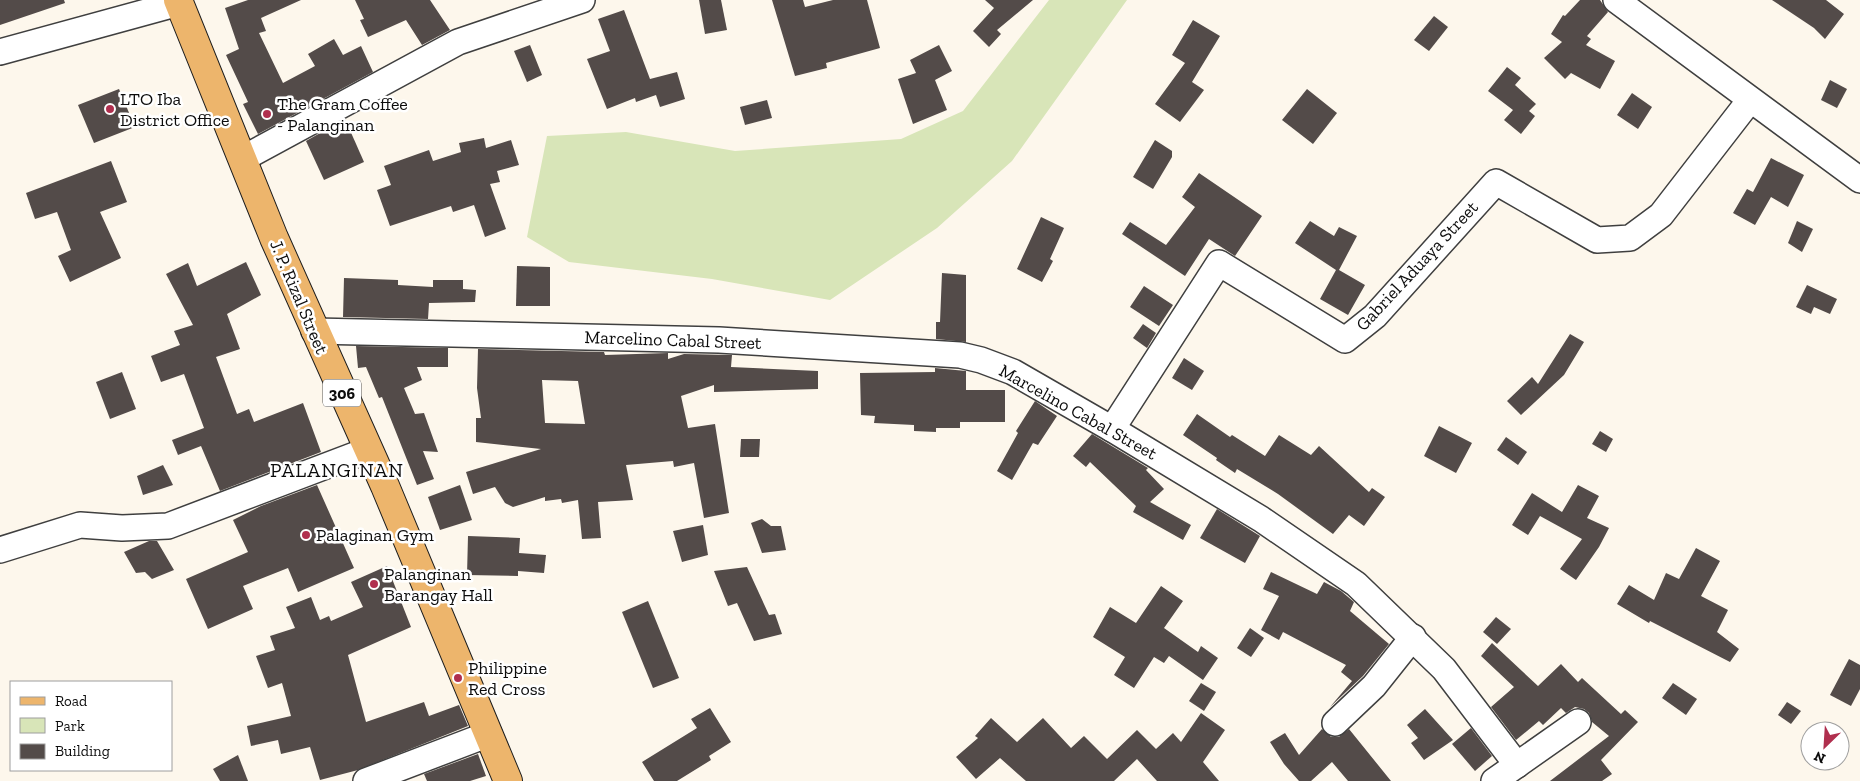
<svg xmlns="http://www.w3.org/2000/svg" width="1860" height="781" font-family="'Zilla Slab',serif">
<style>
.green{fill:#d8e5b8}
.building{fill:#534b49;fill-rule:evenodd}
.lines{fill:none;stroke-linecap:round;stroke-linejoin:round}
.minor-casing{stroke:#3f3f3f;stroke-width:28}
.major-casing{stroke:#1d1d1d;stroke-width:30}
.minor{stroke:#fff;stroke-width:25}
.major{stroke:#edb56c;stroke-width:28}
.poi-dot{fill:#b02f4e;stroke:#fff;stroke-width:2}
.labels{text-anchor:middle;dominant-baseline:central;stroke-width:5;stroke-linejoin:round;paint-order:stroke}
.shield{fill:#fff;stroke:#555;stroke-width:1}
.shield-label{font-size:16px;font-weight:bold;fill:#0c0c0c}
.poi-label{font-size:18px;fill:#0c0c0c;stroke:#fff;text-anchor:start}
.street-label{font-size:18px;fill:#0c0c0c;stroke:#fff}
.quarter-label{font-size:20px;letter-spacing:1px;fill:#0c0c0c;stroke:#fff}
</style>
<rect width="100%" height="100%" fill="#fdf7ec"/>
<path class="green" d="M1049,0h78l-115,161 -75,67 -107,72 -118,-21 -143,-17 -42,-25 20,-101 79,-4 109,19 166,-12 62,-28z"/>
<g class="building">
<path d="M0,0h64l1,3 -65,22z"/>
<path d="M248,0h53l-40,18 5,13 -7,2 24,50 32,-17 -7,-12 26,-15 9,16 18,-9 12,26 -115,62 -15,-30 5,-2 -22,-47 13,-6 -14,-41z"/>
<path d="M355,0h75l20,30 -28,15 -16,-25 -38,17 -8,-17 4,-1z"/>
<path d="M699,0h22l6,30 -22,4z"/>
<path d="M772,0h31l2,7 28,-7h34l13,48 -54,15 1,5 -32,8z"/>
<path d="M985,0h48l-36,30 4,4 -12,13 -16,-16 21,-23z"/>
<path d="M1580,0h20l8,12 -21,24 4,3 -5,6 29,16 -15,28 -29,-16 -6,6 -21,-21 18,-16 -11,-8 12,-19 2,1z"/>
<path d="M1772,0h54l18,14 -19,25 -11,-11z"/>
<path d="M624,10l26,69 27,-7 8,27 -25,8 -4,-12 -20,7 -1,-4 -28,11 -20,-50 23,-8 -12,-32z"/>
<path d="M1434,16l14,11 -19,24 -15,-11z"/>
<path d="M1193,20l27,16 -28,46 12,8 -24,32 -25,-18 30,-41 -13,-8z"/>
<path d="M530,45l12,30 -15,7 -13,-31z"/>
<path d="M939,45l13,26 -17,9 12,30 -34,14 -15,-45 18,-6 -6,-13z"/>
<path d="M1507,67l14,11 -6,7 21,19 -7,7 6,5 -14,18 -17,-14 9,-10 -25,-19z"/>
<path d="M1830,80l17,9 -10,19 -16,-8z"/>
<path d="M119,89l16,38 -41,16 -16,-38z"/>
<path d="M1307,89l30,24 -24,31 -31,-24z"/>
<path d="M1632,93l20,14 -14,22 -21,-14z"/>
<path d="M767,100l5,18 -27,7 -5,-18z"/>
<path d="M345,119l19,43 -40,18 -18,-39z"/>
<path d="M484,138l2,10 25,-8 8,25 -22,6 3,11 -10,2 16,45 -21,8 -11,-32 -21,7 -2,-6 -61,20 -13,-36 14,-5 -7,-19 45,-16 4,11 28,-9 -2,-9z"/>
<path d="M1155,140l17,11v6l-19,32 -20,-12z"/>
<path d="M1771,158l33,17 -16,32 -17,-10 -16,28 -22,-12 14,-24 6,3z"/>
<path d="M111,161l16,41 -27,10 21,46 -51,24 -12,-26 13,-6 -14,-38 -22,7 -9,-26z"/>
<path d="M1199,173l63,43 -27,40 -26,-17 -24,37 -63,-42 8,-12 36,23 29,-38 -13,-10z"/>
<path d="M1041,217l23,11 -14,31 3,2 -11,21 -25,-13z"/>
<path d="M1310,221l24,15 5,-9 18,9 -18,34 26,15 -17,30 -28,-16 16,-29 -41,-27z"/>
<path d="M1797,221l16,8 -11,23 -14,-9z"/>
<path d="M246,262l15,33 -34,19 13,35 -24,8 21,57 12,-5 5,13 49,-19 18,49 -101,39 -19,-45 -23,9 -6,-15 32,-12 -20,-54 -23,8 -10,-26 29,-11 -6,-14 19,-6 -27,-51 22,-11 9,23z"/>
<path d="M517,266l33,1v39h-34z"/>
<path d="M942,273l24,2v67l-30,-3v-17h4z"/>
<path d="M344,278l54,2v5l35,2v-7h30v9l13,1 -1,12 -46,1 -1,16 -85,-2z"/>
<path d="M1807,285l30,14 -7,15 -16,-7 -3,7 -15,-7z"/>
<path d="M1144,286l29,19 -14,21 -29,-19z"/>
<path d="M1143,324l13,9 -9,15 -14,-10z"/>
<path d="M1570,334l14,8 -20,33 -43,40 -14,-14 25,-24 6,7z"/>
<path d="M356,346l92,2v19h-31l5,13 -18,8 11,26 9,-1 14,39 -15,-1 11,28 -17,6 -35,-88 -3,1 -13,-31 -8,1z"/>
<path d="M478,349l126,3 1,3 63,-2v6l16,-5 48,1 -1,12 87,4v18l-104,3v-7l-33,11 7,32 27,-4 14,89 -25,5 -10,-55 -20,4 -1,-6 -47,4 7,35 -35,2 3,36 -19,1 -4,-39 -16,3 -1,-4 -16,2v-4l-32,10 -8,-4 -10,-16 -22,7 -7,-22 75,-23 -65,-7v-24h5l-4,-30zM542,380l36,1 7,43 -40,-1z"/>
<path d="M1184,358l20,13 -12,19 -20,-12z"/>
<path d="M935,368l31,3v19h39v32h-45v6h-24v4l-22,-1v-6l-40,-2 1,-7 -14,-1 -1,-42 75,-1z"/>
<path d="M122,372l14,37 -26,10 -14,-37z"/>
<path d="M1035,401l22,15 -19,29 -5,-2 -21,37 -15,-9 21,-38 -2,-2z"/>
<path d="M1197,414l33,23 2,-2 33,21 14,-21 32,20 8,-9 50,46 3,-4 13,9 -21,29 -15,-11 -16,19 -55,-40 -41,-25 -2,4 -19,-13 1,-2 -34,-23z"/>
<path d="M1439,426l33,17 -16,30 -32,-17z"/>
<path d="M1600,431l13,8 -7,13 -14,-8z"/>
<path d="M1092,434l56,34 -2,2 18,19 -14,13 41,23 -8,15 -50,-28 3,-6 -46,-44 -4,5 -13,-11z"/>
<path d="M1506,437l21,15 -9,13 -21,-15z"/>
<path d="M741,439h19l-1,18h-19z"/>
<path d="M163,465l10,20 -30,10 -6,-19z"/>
<path d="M317,485l37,83 -56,24 -10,-24 -45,18 10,23 -45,20 -22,-50 62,-27 -15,-32 28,-14z"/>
<path d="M460,485l12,35 -32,10 -12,-33z"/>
<path d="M1578,485l21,11 -12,22 22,10 -10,19 -23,33 -16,-11 22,-30 -42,-23 -12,19 -16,-10 20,-32 30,19z"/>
<path d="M1217,509l43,27 -15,27 -45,-25z"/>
<path d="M762,519l9,7h10l5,24 -24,3 -11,-30z"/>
<path d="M703,525l5,30 -26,7 -9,-31z"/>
<path d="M468,536l52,2 -1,15 27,2 -2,18 -26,-2v5l-51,-1z"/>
<path d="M149,541h8l17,29 -22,9 -7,-7 -9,1 -12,-21z"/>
<path d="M1696,548l24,13 -19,35 27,14 -11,22 22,17 -9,13 -80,-41 -1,2 -32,-19 12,-19 25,15 12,-27 13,6z"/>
<path d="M387,566l24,61 -63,28 18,67 58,-20 5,14 30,-11 9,21 -110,44 -38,10 -10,-33 -29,7 -3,-14 -27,6 -4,-20 44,-10 -9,-33 -14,5 -12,-32 19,-6 -5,-14 25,-8 -9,-21 25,-10 9,23 9,-4 2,5 32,-14 -12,-25z"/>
<path d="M747,567l22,48 6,-1 7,20 -28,7 -17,-38 -9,3 -14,-35z"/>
<path d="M1271,572l46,22 7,-12 17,9 13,11 -4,9 39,33 -26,32 -33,31 22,-26 -11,-9 5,-7 -63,-33 -4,8 -18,-10 18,-34 -16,-7z"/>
<path d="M1161,586l22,15 -19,27 34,24 3,-6 17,12 -15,22 -34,-24 -5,7 -10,-6 -20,31 -20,-13 11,-18 -32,-20 17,-30 26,16z"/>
<path d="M648,601l31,77 -26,10 -31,-76z"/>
<path d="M1496,617l15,12 -14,15 -14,-12z"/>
<path d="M1250,628l14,10 -13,19 -14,-9z"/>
<path d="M1492,643l46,43 23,-22 17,18 4,-4 39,36 4,-4 13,12 -37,38 11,14 -10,7h-52l59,-45 -17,-14 -3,-9 -5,-4 -9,-2 -9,6 -5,-5 -18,17 -4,-4 -23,19 -25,-33 23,-20 -33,-31z"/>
<path d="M1849,659l11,6v24l-9,17 -21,-11z"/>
<path d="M1201,683l15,9 -12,19 -15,-10z"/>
<path d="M1673,683l24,16 -11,16 -24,-17z"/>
<path d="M1787,702l14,9 -10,13 -13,-9z"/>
<path d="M710,708l21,34 -22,14 2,4 -34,21h-23l-12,-19 55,-34 -6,-9z"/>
<path d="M1425,709l28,31 -29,20 -13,-17 7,-5 -11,-13z"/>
<path d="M1201,713l24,17 -22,32 16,19h-62l-20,-22 -23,22h-88l-26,-23 -24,21 -20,-22 22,-19 -3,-2 16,-18 26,24 26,-24 28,30 13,-12 23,23 30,-29 19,19 17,-16 8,9z"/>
<path d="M1471,728l21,28 -17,15 -23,-27z"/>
<path d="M1322,729l9,8h8l10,-8 42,52h-43l-16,-19 -21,19h-12l-15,-17 -14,-22 15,-9 14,22z"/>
<path d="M478,754l8,22 -16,5h-43l-3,-7z"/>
<path d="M238,755l10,26h-28l-7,-12z"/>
</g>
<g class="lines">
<g class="minor-casing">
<g id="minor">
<path d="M1616,0l244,180"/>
<path d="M0,52l179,-49"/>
<path d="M242,159l216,-117 124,-42"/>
<path d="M314,331l405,9 241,15 21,5 32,12 99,57 149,90 95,65 88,85 73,96"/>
<path d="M1112,429l107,-166 126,77 30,-24 121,-134 101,58 33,-2 31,-23 89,-115"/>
<path d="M0,550l80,-25 42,3 46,-2 200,-76"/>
<path d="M1335,723l39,-37 39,-49"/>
<path d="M366,781l123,-47"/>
<path d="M1494,781l84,-59"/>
</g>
</g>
<g class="major-casing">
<path id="major" d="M178,0l96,238 111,248 123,295"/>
</g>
<use href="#minor" class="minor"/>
<use href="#major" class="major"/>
</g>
<g class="poi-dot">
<circle cx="110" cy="109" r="5"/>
<circle cx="267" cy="114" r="5"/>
<circle cx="306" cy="535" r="5"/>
<circle cx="374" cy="584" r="5"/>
<circle cx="458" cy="678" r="5"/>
</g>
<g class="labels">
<rect class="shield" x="323" y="379.5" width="38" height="27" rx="4"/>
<g class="shield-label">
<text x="342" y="393">306</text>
</g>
<g class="poi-label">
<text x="120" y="99">LTO Iba<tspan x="120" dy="21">District Office</tspan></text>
<text x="277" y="104">The Gram Coffee<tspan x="277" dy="21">- Palanginan</tspan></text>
<text x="316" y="535">Palaginan Gym</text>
<text x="384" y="574">Palanginan<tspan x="384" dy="21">Barangay Hall</tspan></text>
<text x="468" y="668">Philippine<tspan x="468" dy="21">Red Cross</tspan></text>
</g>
<g class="street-label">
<text transform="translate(1417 266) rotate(-47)">Gabriel Aduaya Street</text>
<text transform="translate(299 297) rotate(67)">J. P. Rizal Street</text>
<text transform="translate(673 340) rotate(2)">Marcelino Cabal Street</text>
<text transform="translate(1078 412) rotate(29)">Marcelino Cabal Street</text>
</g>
<g class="quarter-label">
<text x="337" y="470">PALANGINAN</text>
</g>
</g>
<rect x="10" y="681" width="162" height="90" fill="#ffffff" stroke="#9e9e9e"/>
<rect x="20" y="697" width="25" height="8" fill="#edb56c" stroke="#9e9e9e"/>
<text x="55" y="706" font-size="15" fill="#0c0c0c">Road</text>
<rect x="20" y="718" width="25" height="15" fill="#d8e5b8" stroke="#9e9e9e"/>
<text x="55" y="731" font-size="15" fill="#0c0c0c">Park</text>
<rect x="20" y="744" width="25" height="15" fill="#534b49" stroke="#9e9e9e"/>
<text x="55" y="756" font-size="15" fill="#0c0c0c">Building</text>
<g transform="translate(1825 746) rotate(205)"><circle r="24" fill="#ffffff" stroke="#9e9e9e"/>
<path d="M0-4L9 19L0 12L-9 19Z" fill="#b02f4e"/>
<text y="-8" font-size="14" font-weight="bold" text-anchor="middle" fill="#0c0c0c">N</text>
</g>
</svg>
